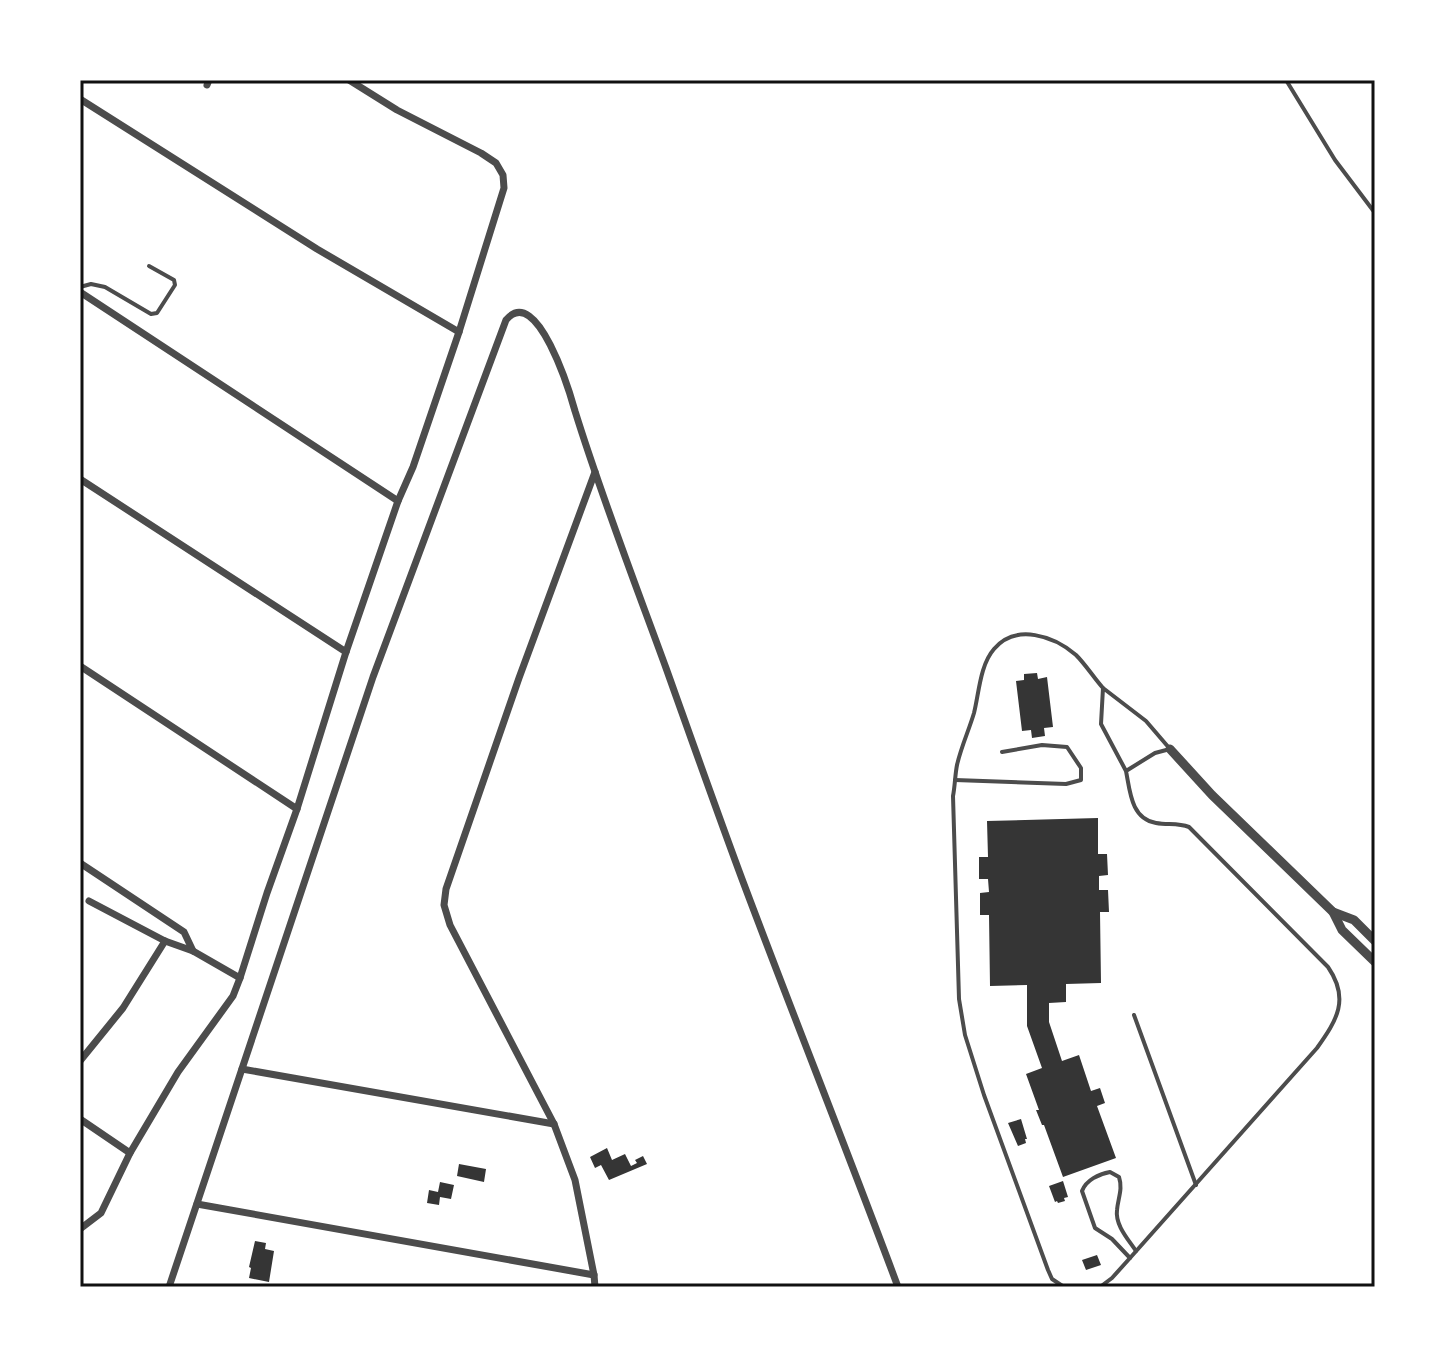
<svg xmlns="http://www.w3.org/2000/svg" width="1455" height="1367" font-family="Poppins,sans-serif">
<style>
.building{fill:#353535}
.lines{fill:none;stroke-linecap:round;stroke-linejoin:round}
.service{stroke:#4c4c4c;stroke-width:4}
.minor{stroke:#4c4c4c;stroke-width:7}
.tertiary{stroke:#4c4c4c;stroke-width:9}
.neatline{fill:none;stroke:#111;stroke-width:3}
</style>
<rect width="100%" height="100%" fill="#fff"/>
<g class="building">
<path d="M1037,673l1,6 9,-2 6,50 -9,1 1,8 -13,2 -1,-8 -9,1 -6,-50 8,-1v-6z"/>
<path d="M1098,818v36h9l1,21 -9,1v14h9l1,22h-9l1,71 -35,1v18l-17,1v19l13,39 17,-6 12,36 9,-3 5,15 -8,3 19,52 -53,19 -19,-52h-2l-6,-15h3l-13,-36 16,-6 -15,-42v-41l-37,1 -1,-71h-9v-22l9,-1 -1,-13h-9v-22h9l-1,-36z"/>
<path d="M1021,1119l6,20h-2l1,4 -8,3 -10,-23z"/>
<path d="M607,1148l5,12 13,-6 6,12 6,-3 -2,-3 8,-4 4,8 -38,16 -8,-15 -6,3 -5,-11z"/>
<path d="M459,1164l27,5 -2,13 -27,-6z"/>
<path d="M1063,1181l5,16 -4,1 1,3 -7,2 -1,-2 -2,1 -6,-16z"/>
<path d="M440,1182l14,3 -3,14 -11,-2 -1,8 -12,-2 2,-13 9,2z"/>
<path d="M255,1241l11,2 -1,6 9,2 -5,31 -20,-4 2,-10 -2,-1z"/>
<path d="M1097,1255l4,10 -15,5 -4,-10z"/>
</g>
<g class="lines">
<g class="service">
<path d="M1286,80l49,80 40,53"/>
<path d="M80,287l11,-3 14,3 46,27 6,-1 18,-28 -1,-5 -25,-14"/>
<path d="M955,780l111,4 15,-4v-12l-14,-21 -25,-2 -40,7"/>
<path d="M1134,1015l62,170"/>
<path d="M1130,1258l-18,-19 -17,-11 -13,-37c4,-11 17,-17 28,-19l9,5c4,12 -1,21 -2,33 -2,15 11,29 19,41"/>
<path d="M1064,1287l-12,-8 -4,-9 -64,-175 -19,-60 -6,-36 -6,-203c2,-10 2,-21 4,-31 4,-18 12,-35 17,-52 5,-20 6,-48 20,-64 22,-26 60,-13 82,6 10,10 18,23 27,33"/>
<path d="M1100,1287l12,-9 18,-20 187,-210c20,-28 33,-49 11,-81l-139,-140c-11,-4 -21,-2 -33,-4 -25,-4 -26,-32 -30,-52l29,-18 15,-4 -24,-28 -43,-33 -2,36 25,47"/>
</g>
<g class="minor">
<path d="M207,85l2,-5"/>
<path d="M80,99l237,150 142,83"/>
<path d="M80,292l318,209"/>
<path d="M595,472l-76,206 -73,211 -2,16 6,20 104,199 21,56 19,95 1,12"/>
<path d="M80,479l266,173"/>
<path d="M80,666l217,143"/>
<path d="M80,863l104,69 9,19"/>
<path d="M89,901l76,40 28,10 47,27"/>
<path d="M80,1061l43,-53 42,-67"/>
<path d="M242,1069l312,55"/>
<path d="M80,1119l50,34"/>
<path d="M197,1204l397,71"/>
<path d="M80,1229l21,-16 29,-60 48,-81 55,-76 7,-18 27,-85 30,-84 49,-157 52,-151 15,-34 46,-135 45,-144 -1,-13 -7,-12 -15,-10 -84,-43 -48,-30"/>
<path d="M169,1287l204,-610 133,-357c31,-37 64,73 69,91 27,87 60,172 91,257 25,70 50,141 76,211 51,136 105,271 156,408"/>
</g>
<g class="tertiary">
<path d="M1170,749l42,46 121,117 9,18 33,32"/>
<path d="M1333,912l21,8 21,21"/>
</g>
</g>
<rect width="1455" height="1367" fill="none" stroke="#ffffff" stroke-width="164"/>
<rect x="82" y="82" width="1291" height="1203" class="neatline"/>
</svg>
